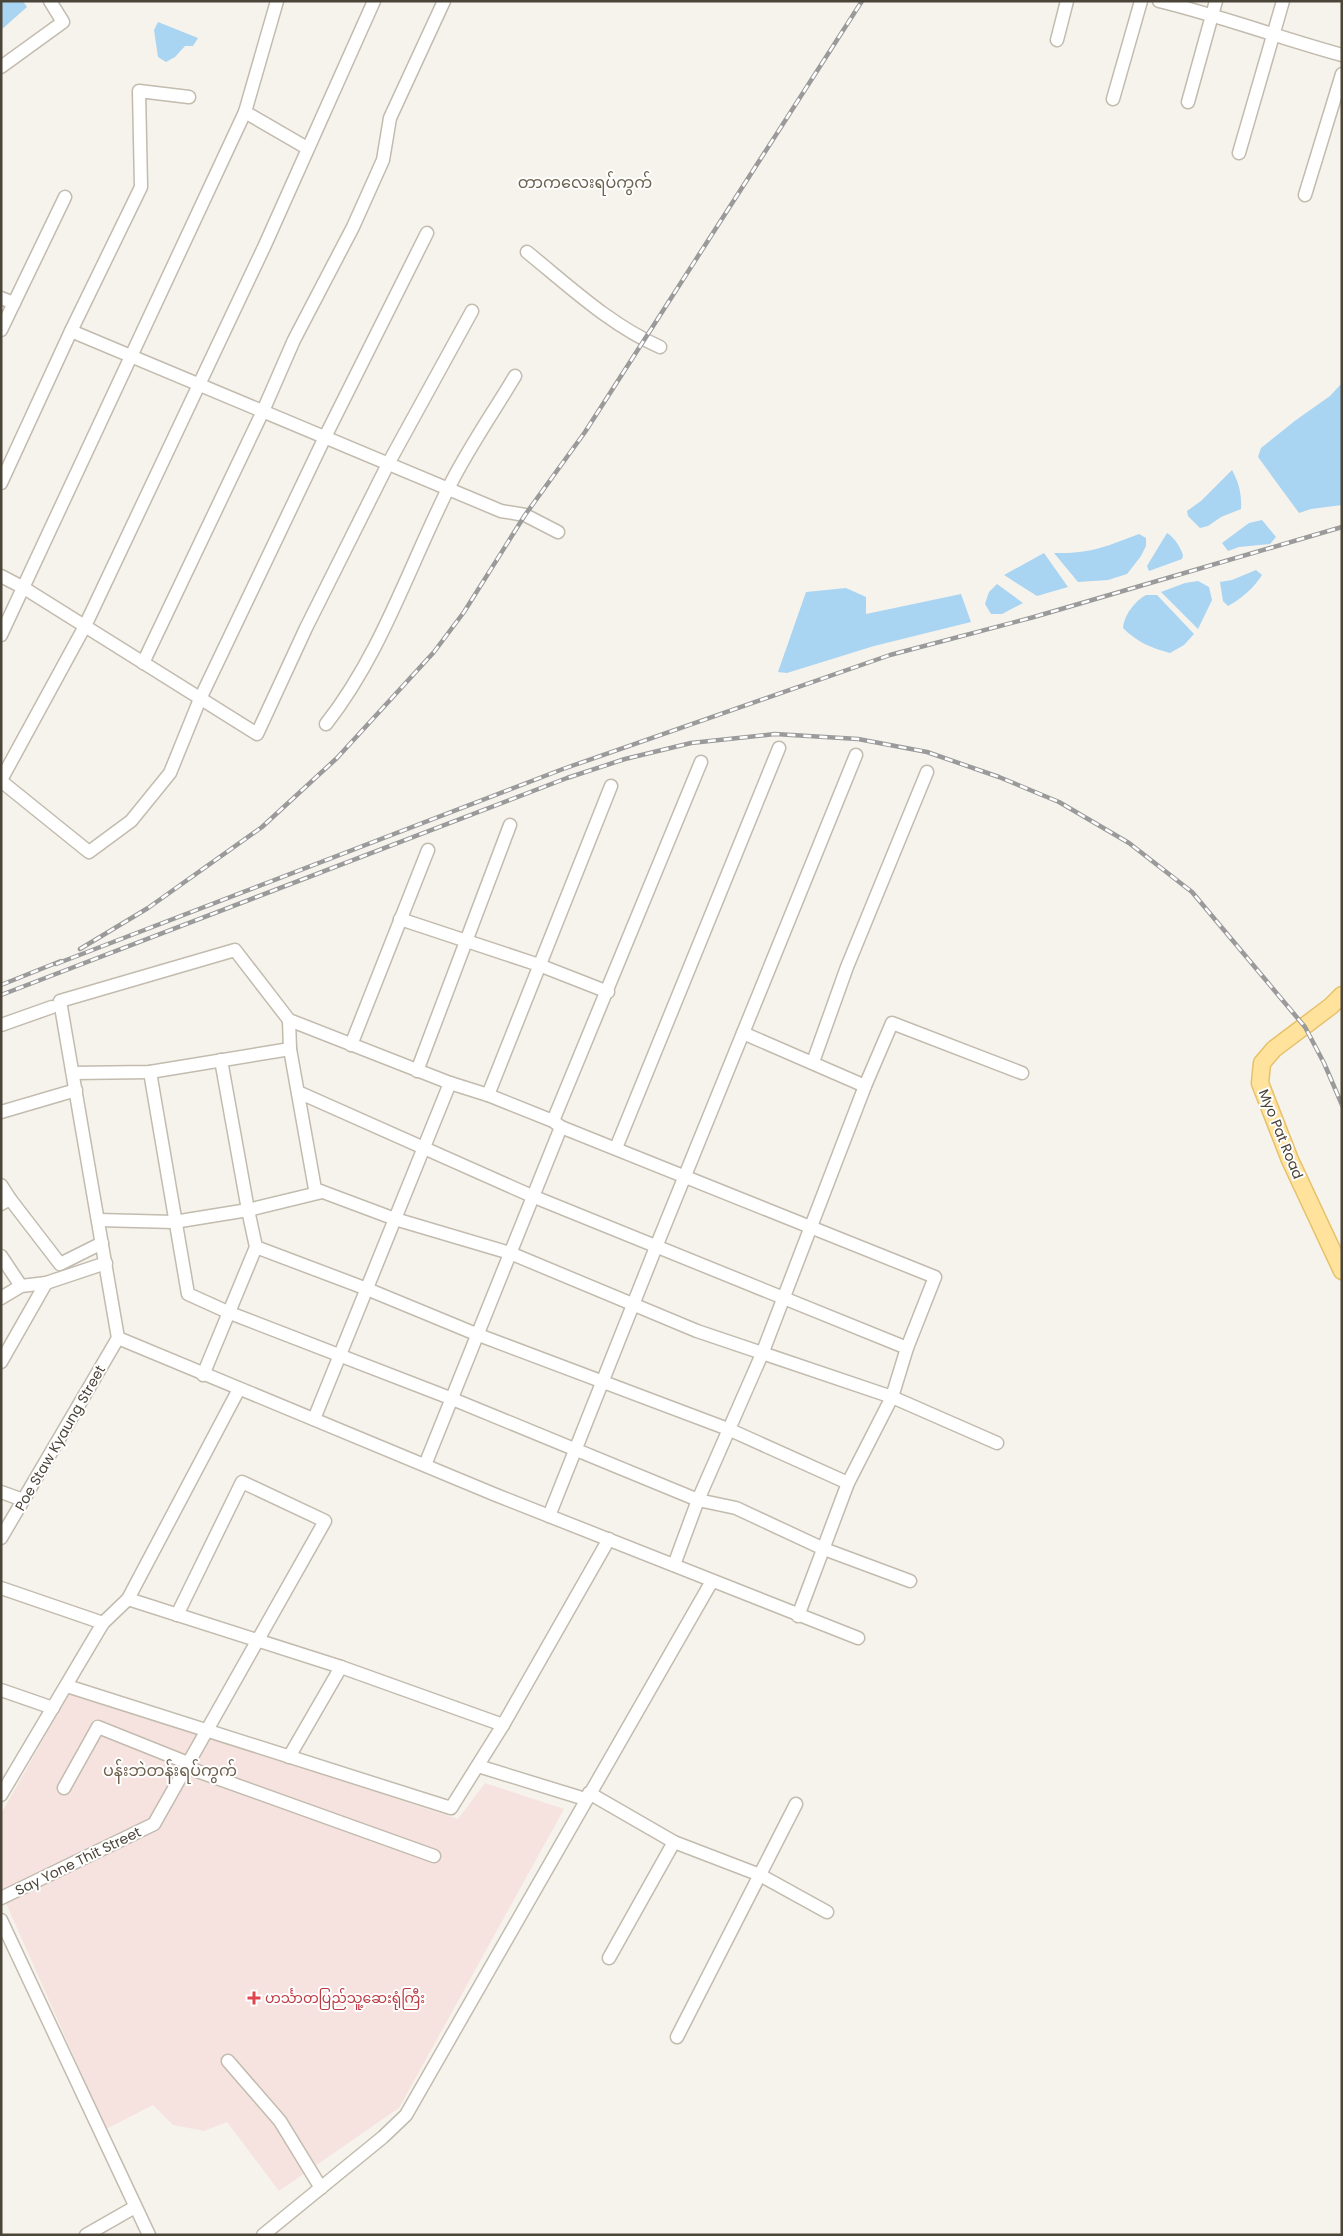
<svg xmlns="http://www.w3.org/2000/svg" width="1343" height="2236" font-family="Poppins,'Noto Sans Myanmar',sans-serif">
<style>
.medical{fill:#f6e3e0}
.water{fill:#a9d4f2}
.lines{fill:none;stroke-linecap:round;stroke-linejoin:round}
.minor-casing{stroke:#c2bbae;stroke-width:15}
.major-casing{stroke:#e6c16a;stroke-width:19}
.minor{stroke:#fff;stroke-width:12}
.major{stroke:#ffe39c;stroke-width:16}
.rail-casing{stroke:#9a9a9a;stroke-width:4.5}
.rail{stroke:#fff;stroke-width:2.5;stroke-dasharray:8;stroke-linecap:butt}
.health-dot{fill:#e0444e;stroke:#fff;stroke-width:2}
.labels{text-anchor:middle;dominant-baseline:central;stroke-width:4;stroke-linejoin:round;paint-order:stroke}
.street-label{font-size:14px;fill:#4b4439;stroke:#fff}
.health-label{font-size:14px;fill:#be3a42;stroke:#fff;text-anchor:start}
.quarter-label{font-size:16px;fill:#6e6250;stroke:#fff}
</style>
<rect width="100%" height="100%" fill="#f6f3ec"/>
<path class="medical" d="M70,1692l388,127 27,-36 79,26 -165,299 -120,83 -52,-69 -23,9 -31,-6 -20,-20 -47,24 -105,-237v-78z"/>
<g class="water">
<path d="M1,1h22l4,6 -26,23z"/>
<path d="M158,22l40,16 -5,8h-8l-10,11 -9,5 -8,-5 -4,-27z"/>
<path d="M1342,383v122l-31,4 -12,4 -41,-56 3,-9 35,-28 34,-24z"/>
<path d="M1232,470c7,13 10,25 9,39l-20,8 -13,9 -8,2 -12,-12 -1,-5 14,-10z"/>
<path d="M1262,520l14,17 -6,7 -31,3 -11,4 -6,-8 27,-20z"/>
<path d="M1167,533c8,5 13,14 16,22l-1,4 -33,12 -2,-5z"/>
<path d="M1139,534l7,4v8l-5,10 -14,18 -19,6 -30,2 -24,-29c36,1 51,-6 85,-19z"/>
<path d="M1044,553l24,34 -31,9 -33,-21z"/>
<path d="M1256,570l6,5c-8,13 -21,24 -34,31l-5,-5 -3,-19 12,-2z"/>
<path d="M1198,581l11,6 3,13 -14,29 -37,-37 24,-9z"/>
<path d="M997,584l26,19 -21,11h-11l-6,-10 4,-12z"/>
<path d="M846,588l20,9v17l95,-20 10,28 -97,24 -87,27 -9,-1 28,-80z"/>
<path d="M1146,595h11l37,39 -10,11 -14,8c-19,-5 -33,-11 -47,-25 1,-13 12,-27 23,-33z"/>
</g>
<g class="lines">
<g class="minor-casing">
<g id="minor">
<path d="M1159,1c62,15 121,37 183,54"/>
<path d="M1057,40l10,-39"/>
<path d="M1,67l62,-45 -13,-21"/>
<path d="M1113,99l28,-98"/>
<path d="M1188,102l28,-101"/>
<path d="M245,112l62,36"/>
<path d="M1239,153l44,-152"/>
<path d="M1305,195l37,-121"/>
<path d="M527,252c42,34 83,73 133,95"/>
<path d="M1,298l13,5"/>
<path d="M1,330l64,-133"/>
<path d="M71,331l430,180 24,4 33,17"/>
<path d="M1,483l70,-152 70,-144 -2,-96 50,6"/>
<path d="M1,576l23,12 233,146 49,-106 82,-164 84,-153"/>
<path d="M1,635l244,-523 32,-111"/>
<path d="M143,663l120,-252 31,-71 59,-113 30,-67 7,-42 54,-117"/>
<path d="M326,724c55,-70 82,-155 122,-235 19,-39 45,-76 67,-113"/>
<path d="M1,780l84,-154 180,-381 109,-244"/>
<path d="M1,781l88,71 42,-31 39,-48 30,-74 125,-262 102,-204"/>
<path d="M400,919l139,46 69,27"/>
<path d="M289,1020l1,29 25,140 80,30 115,34 187,78 195,66 105,46"/>
<path d="M1,1025l51,-18"/>
<path d="M743,1033l122,53"/>
<path d="M351,1045l77,-195"/>
<path d="M813,1062l34,-95 80,-195"/>
<path d="M417,1071l93,-246"/>
<path d="M150,1072l38,222 42,19 220,85 248,102 38,8 88,41 86,32"/>
<path d="M73,1073l77,-1 140,-23"/>
<path d="M450,1083l-161,-63 -54,-70 -175,51 58,337 378,157 362,143"/>
<path d="M298,1092l234,104 375,152"/>
<path d="M488,1095l123,-309"/>
<path d="M1,1112l75,-22"/>
<path d="M553,1121l148,-359"/>
<path d="M616,1148l163,-400"/>
<path d="M1,1185l9,14"/>
<path d="M1,1204l9,-5 50,65 42,-21"/>
<path d="M98,1220l76,2 74,-12 74,-18"/>
<path d="M256,1247l111,42 109,45 252,95 120,54"/>
<path d="M1,1256l20,30"/>
<path d="M1,1298l20,-12 25,-3 60,-20"/>
<path d="M1,1362l45,-79"/>
<path d="M203,1375l53,-128 -8,-37 -27,-150"/>
<path d="M314,1419l136,-336 38,12 65,26 8,6 374,150 -28,71 -15,49 -44,86 -50,133"/>
<path d="M425,1465l136,-338"/>
<path d="M1,1492l22,8"/>
<path d="M549,1516l107,-269 200,-492"/>
<path d="M1,1538l117,-200"/>
<path d="M674,1565l24,-65 64,-146 103,-268 27,-63 130,50"/>
<path d="M1,1588l102,35"/>
<path d="M128,1599l213,68 162,58"/>
<path d="M67,1686l384,122 52,-83 106,-186"/>
<path d="M1,1690l52,18"/>
<path d="M289,1757l52,-90"/>
<path d="M478,1766l107,33"/>
<path d="M186,1767l248,89"/>
<path d="M64,1788l34,-61 90,36"/>
<path d="M589,1793l85,49 86,33 67,37"/>
<path d="M1,1795l102,-172 25,-24 111,-210"/>
<path d="M1,1898l153,-74 171,-303 -83,-39 -65,133"/>
<path d="M1,1920l148,315"/>
<path d="M609,1958l65,-116"/>
<path d="M677,2037l119,-233"/>
<path d="M228,2061l52,60 41,67"/>
<path d="M86,2235l49,-28"/>
<path d="M263,2235l120,-98 23,-22 306,-534"/>
</g>
</g>
<g class="major-casing">
<path id="major" d="M1342,995l-11,11 -57,43 -12,14 -2,20 30,77 52,111"/>
</g>
<use href="#minor" class="minor"/>
<use href="#major" class="major"/>
<g class="rail-casing">
<g id="rail">
<path d="M80,949l68,-41 114,-81 75,-69 97,-106 30,-40 61,-97 60,-83 277,-431"/>
<path d="M56,964l507,-195 327,-114 144,-38 308,-90"/>
<path d="M1,985l60,-24"/>
<path d="M1,995l566,-217 58,-19 66,-16 84,-9 83,5 69,13 72,25 60,25 70,41 63,49 113,135 19,36 18,42"/>
</g>
</g>
<use href="#rail" class="rail"/>
</g>
<path class="health-dot" d="M251.5 1990.5h5v5h5v5h-5v5h-5v-5h-5v-5h5z"/>
<g class="labels">
<g class="street-label">
<text transform="translate(1281 1134) rotate(68)">Myo Pat Road</text>
<text transform="translate(60 1438) rotate(-60)">Poe Staw Kyaung Street</text>
<text transform="translate(78 1861) rotate(-26)">Say Yone Thit Street</text>
</g>
<g class="health-label">
<text x="265" y="1998">ဟင်္သာတပြည်သူ့ဆေးရုံကြီး</text>
</g>
<g class="quarter-label">
<text x="585" y="182">တာကလေးရပ်ကွက်</text>
<text x="170" y="1770">ပန်းဘဲတန်းရပ်ကွက်</text>
</g>
</g>
<rect width="1343" height="2236" fill="none" stroke="#4b4439" stroke-width="5"/>
</svg>
